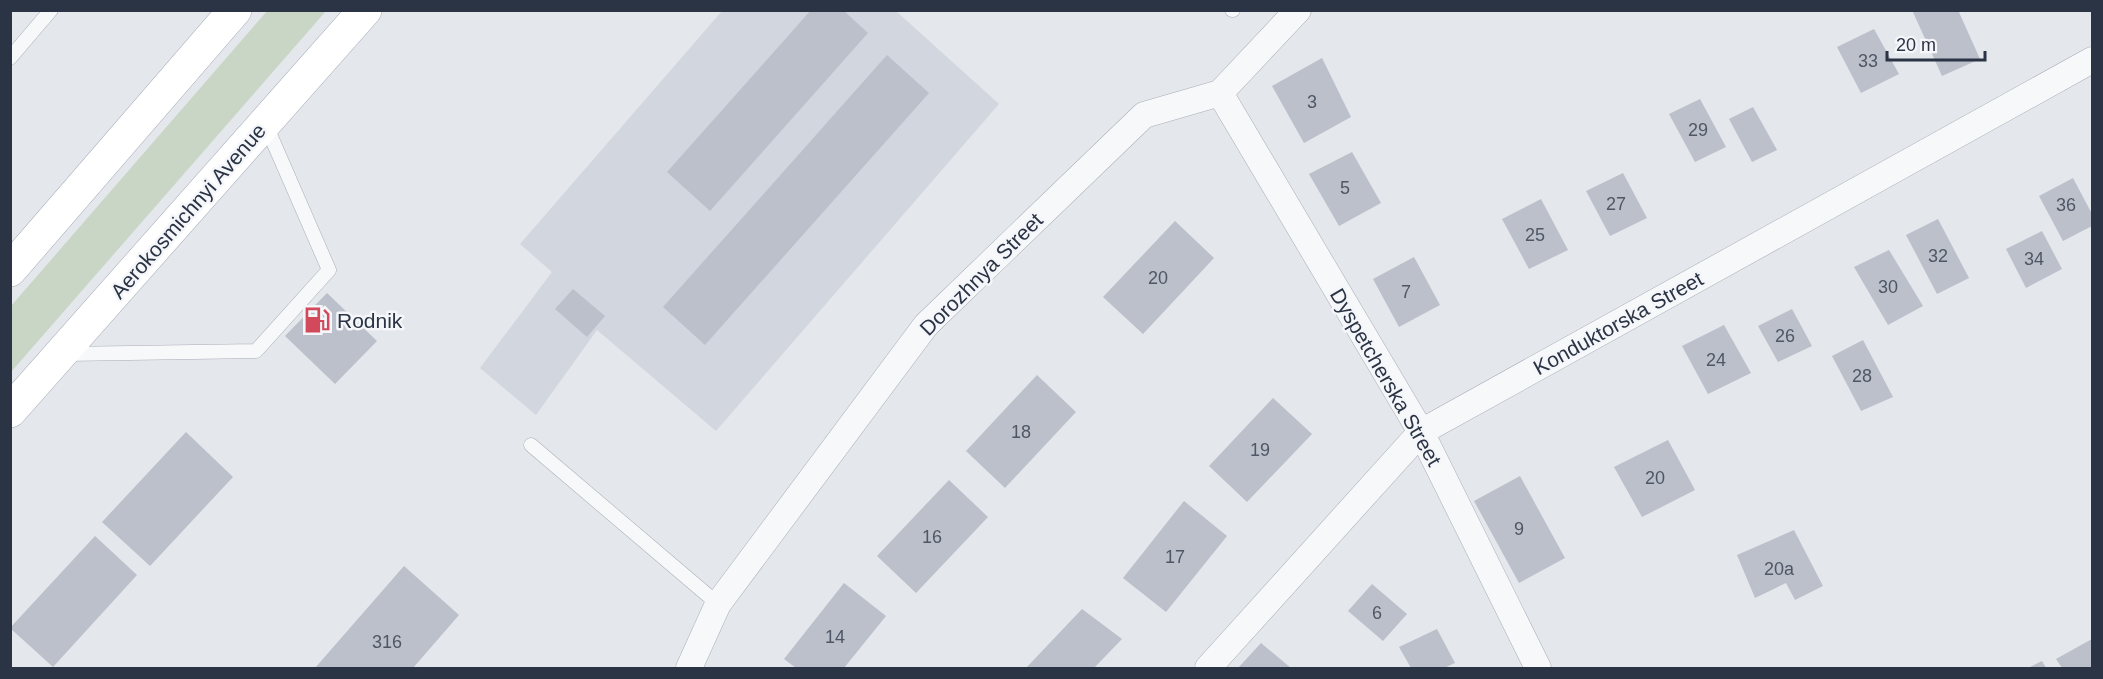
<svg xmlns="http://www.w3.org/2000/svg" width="2103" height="679" font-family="Helvetica,sans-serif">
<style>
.built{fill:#d2d6de}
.green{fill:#c9d6c5}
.building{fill:#bbc0ca}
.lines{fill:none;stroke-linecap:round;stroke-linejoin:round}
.lane-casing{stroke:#a9aeb7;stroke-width:15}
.street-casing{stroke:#a9aeb7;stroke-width:27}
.primary-casing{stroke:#a3abb8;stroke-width:34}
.lane{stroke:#f7f8fa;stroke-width:14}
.street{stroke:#f7f8fa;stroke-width:26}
.primary{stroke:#fff;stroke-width:33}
.labels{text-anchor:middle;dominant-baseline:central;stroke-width:5;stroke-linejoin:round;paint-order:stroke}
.number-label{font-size:18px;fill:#4f5766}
.street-label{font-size:21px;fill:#2b3445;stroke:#f4f6f9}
.poi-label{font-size:21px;fill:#2b3445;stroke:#f4f6f9;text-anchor:start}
</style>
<rect width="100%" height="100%" fill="#e4e7ec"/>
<path class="built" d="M722,11h174l103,93 -283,327 -119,-101 -61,85 -56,-47 72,-96 -32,-28z"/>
<path class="green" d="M268,10l58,1 -315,361v-66z"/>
<g class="building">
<path d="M811,10h32l25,23 -158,178 -43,-39z"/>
<path d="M1912,10h46l22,49 -38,17z"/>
<path d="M1874,29l25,45 -38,19 -24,-46z"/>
<path d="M887,55l42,38 -224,252 -42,-38z"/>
<path d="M1322,58l29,59 -47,26 -32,-57z"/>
<path d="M1700,99l26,48 -31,15 -26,-48z"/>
<path d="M1753,107l24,43 -25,12 -23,-43z"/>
<path d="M1352,152l29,51 -42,23 -30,-52z"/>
<path d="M1623,173l24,45 -37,18 -24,-45z"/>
<path d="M2073,178l19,36v12l-29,15 -24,-45z"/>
<path d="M1541,199l27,51 -39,19 -27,-50z"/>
<path d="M1938,219l31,59 -32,16 -31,-59z"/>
<path d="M1175,221l39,37 -71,76 -40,-37z"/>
<path d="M2042,231l20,38 -36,19 -20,-39z"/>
<path d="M1889,250l34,56 -35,19 -34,-58z"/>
<path d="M1414,257l26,48 -41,22 -26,-48z"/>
<path d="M573,289l32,27 -18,21 -32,-28z"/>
<path d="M327,293l50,48 -42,43 -50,-48z"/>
<path d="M1792,309l20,37 -34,16 -20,-36z"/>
<path d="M1724,325l27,48 -43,21 -26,-48z"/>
<path d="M1863,340l30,57 -32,14 -29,-55z"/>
<path d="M1037,375l39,37 -71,76 -39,-37z"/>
<path d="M1273,398l39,36 -65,68 -38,-36z"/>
<path d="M186,432l47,45 -83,89 -48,-44z"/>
<path d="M1668,440l27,50 -53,27 -28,-50z"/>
<path d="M1520,476l45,82 -46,25 -45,-82z"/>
<path d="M949,480l39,37 -72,76 -39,-37z"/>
<path d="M1184,501l43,35 -61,76 -43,-34z"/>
<path d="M1794,530l29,56 -28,14 -9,-17 -31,15 -18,-43z"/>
<path d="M95,536l42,39 -84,92 -43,-39z"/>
<path d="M404,566l55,49 -46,53h-98z"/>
<path d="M844,583l42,33 -42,52h-48l-12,-9z"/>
<path d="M1372,584l35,30 -24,27 -35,-30z"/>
<path d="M1082,609l40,30 -28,29h-68z"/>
<path d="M1437,629l18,34 -11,5h-33l-12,-21z"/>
<path d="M2092,639v29h-30l-6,-9z"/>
<path d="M1261,643l30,25h-53z"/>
<path d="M2042,661l4,7h-18z"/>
</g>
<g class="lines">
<g class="lane-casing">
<g id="lane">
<path d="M1232,10h1"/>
<path d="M10,58l41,-48"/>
<path d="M66,354l190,-3 73,-81 -64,-147"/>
<path d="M531,445l187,159"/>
</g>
</g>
<g class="street-casing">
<g id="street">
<path d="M1220,93l201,339 117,236"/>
<path d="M689,668l29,-64 208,-279 218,-210 76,-22 78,-83"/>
<path d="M1208,668l213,-236 671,-372"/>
</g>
</g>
<g class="primary-casing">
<g id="primary">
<path d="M10,270l225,-260"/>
<path d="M10,411l355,-401"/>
</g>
</g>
<use href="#lane" class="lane"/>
<use href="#street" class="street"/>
<use href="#primary" class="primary"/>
</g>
<defs>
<g id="fuel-bare" transform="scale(2.07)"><path d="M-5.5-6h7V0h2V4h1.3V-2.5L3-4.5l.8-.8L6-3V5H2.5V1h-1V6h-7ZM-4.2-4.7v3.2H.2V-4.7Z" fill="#d1495b" stroke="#f4f6f9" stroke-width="2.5" paint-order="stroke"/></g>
</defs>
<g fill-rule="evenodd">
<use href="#fuel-bare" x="317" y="320"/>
</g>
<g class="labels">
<g class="number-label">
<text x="1868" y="61">33</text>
<text x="1312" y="102">3</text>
<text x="1698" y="130">29</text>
<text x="1345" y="188">5</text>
<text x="1616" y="204">27</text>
<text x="2066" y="205">36</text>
<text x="1535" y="235">25</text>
<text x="1938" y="256">32</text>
<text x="2034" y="259">34</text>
<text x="1158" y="278">20</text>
<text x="1888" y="287">30</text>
<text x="1406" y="292">7</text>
<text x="1785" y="336">26</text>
<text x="1716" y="360">24</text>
<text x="1862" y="376">28</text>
<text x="1021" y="432">18</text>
<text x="1260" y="450">19</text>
<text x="1655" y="478">20</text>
<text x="1519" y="529">9</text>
<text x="932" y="537">16</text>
<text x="1175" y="557">17</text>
<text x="1779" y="569">20а</text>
<text x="1377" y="613">6</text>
<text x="835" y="637">14</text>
<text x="387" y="642">316</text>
</g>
<g class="street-label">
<text transform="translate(188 211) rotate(-49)">Aerokosmichnyi Avenue</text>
<text transform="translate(981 274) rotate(-45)">Dorozhnya Street</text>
<text transform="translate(1618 323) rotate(-29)">Konduktorska Street</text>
<text transform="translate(1386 377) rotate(60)">Dyspetcherska Street</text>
</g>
<g class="poi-label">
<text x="337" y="320">Rodnik</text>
</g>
</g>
<rect width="2103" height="679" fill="none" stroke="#2b3445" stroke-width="24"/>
<path d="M1887 51v9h98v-9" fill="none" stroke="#2b3445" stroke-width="3"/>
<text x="1896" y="51" font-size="18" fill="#2b3445" stroke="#f4f6f9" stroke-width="4.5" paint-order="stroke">20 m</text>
</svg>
